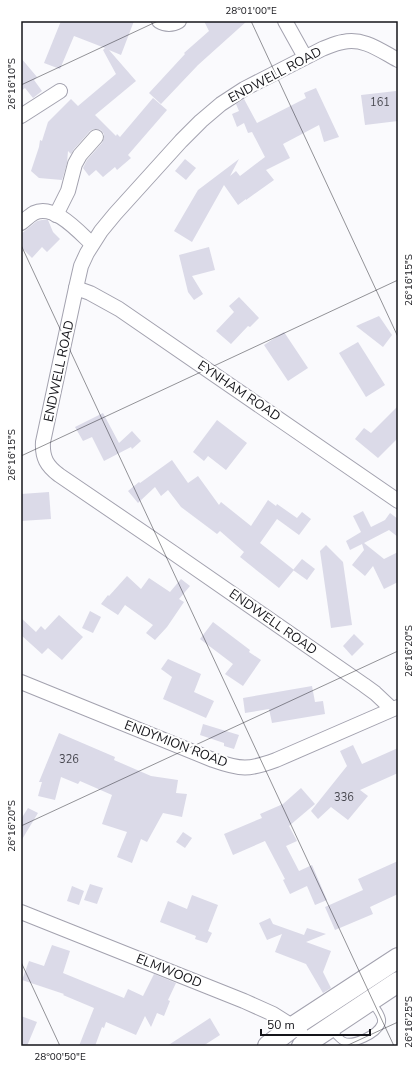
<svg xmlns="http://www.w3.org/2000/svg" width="419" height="1067" font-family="'Nunito Sans',sans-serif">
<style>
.building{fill:#dbdae8}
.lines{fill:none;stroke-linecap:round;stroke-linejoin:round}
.lane-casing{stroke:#a3a2af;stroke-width:9}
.street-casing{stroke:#a3a2af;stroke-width:16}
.secondary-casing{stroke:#a3a2af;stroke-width:22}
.lane{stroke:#fff;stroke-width:7}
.street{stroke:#fff;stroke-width:14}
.secondary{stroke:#fff;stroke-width:20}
.ticks{fill:none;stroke:#15151a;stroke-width:1;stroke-opacity:0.45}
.labels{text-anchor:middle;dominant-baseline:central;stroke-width:4;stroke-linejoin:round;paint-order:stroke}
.number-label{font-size:11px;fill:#46464e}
.street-label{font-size:13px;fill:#15151a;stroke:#fff}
.neatline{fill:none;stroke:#15151a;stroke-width:1.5}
.ticks-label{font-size:10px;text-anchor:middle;fill:#15151a}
</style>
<rect width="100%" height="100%" fill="#fafafd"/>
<g class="building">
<path d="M61,21h73l-13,34 -12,-5 27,31 -41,34 21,21 1,-2 3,3 33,-39 14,12 -39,45 3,3 -14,12 -2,-3 -12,10 -7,-7 -7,6 -6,-8 4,-8 15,-17 2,-4v-5l-3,-4 -4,-1h-4l-3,2 -16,18 -3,5 -3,-3 -1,12 -5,17 -23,-2 -8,-7 8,-24 1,-7 2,1 6,-19 23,-23 7,7 38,-32 -13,-24 2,-2 -31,-12 -14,33 -16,-6z"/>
<path d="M204,21h43l-49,44 -37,39 -12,-11 36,-39 -1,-1 25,-22z"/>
<path d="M21,58l16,19 -3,3 8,11 -9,7 -8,-10 -4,3z"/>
<path d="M316,88l23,49 -15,5 -5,-17 -36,19 7,14 -24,12 8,10 -28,20v-1l-8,6 -14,-20 -32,57 -18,-11 24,-41 41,-31 -9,17 6,-5 4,5 25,-19 -13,-25 -4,1 -4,-10 -7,4 -5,-13 7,-3 -3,-7 8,-5 13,24 49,-25 -2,-5z"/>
<path d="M396,91l2,17v13l-33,4 -4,-30z"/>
<path d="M185,159l11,9 -10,12 -11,-9z"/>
<path d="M42,220h6l5,12 7,7 -13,13 -5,-5 -10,11 -11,-11v-13l16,-13z"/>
<path d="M209,247l6,23 -23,6 11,18 -9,6 -6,-8 -9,-37z"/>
<path d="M239,297l20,21 -9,9 -2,-1 -17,18 -15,-13 18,-19 -5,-6z"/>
<path d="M379,316l13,19 -9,12 -27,-21z"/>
<path d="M284,332l24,36 -20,13 -24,-36z"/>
<path d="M358,342l27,43 -19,12 -27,-44z"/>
<path d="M398,406v32l-20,20 -23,-19 9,-11 7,5z"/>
<path d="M103,413l16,30 13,-12 9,10 -9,8 -1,-2 -27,14 -12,-24 -9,4 -8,-14z"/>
<path d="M217,420l30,23 -21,27 -18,-14 -4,5 -11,-9z"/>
<path d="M172,460l16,23 10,-7 21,29 2,-3 30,24 17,-26 8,6 1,-2 20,14 5,-6 9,7 -12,16 -22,-16 -17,24 34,27 -15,18 -39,-31 4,-5 -24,-21 -3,3 -36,-27 -13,-17 -7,6 -6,-9 -17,16 -10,-12 11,-9 1,1z"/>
<path d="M49,492l2,27 -30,2v-27z"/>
<path d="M363,511l8,16 14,-7 5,-7 8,6v18l-9,-7 -25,13 20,16 14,-7v30l-14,7 -11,-23 -8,10 -13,-11 12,-15 -2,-6 -12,6 -4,-9 15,-9 -8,-16z"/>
<path d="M326,545l17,17 9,63 -21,3 -11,-77z"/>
<path d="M302,559l13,10 -8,11 -14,-10z"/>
<path d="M127,576l14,13 8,-11 21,14 11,-13 9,7 -11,13 5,3 -17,25 -12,13 -9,-7 7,-8 -28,-20 -7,10 -17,-11 7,-9 1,1z"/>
<path d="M90,611l11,6 -8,16 -11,-5z"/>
<path d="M59,615l24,22 -21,23 -14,-12 -6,6 -21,-19v-17l15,14 5,-6 4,4z"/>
<path d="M213,622l37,28 -1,2 12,8 -18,26 -18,-12 8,-10 -33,-25z"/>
<path d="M354,634l10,10 -12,12 -9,-10z"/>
<path d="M168,659l33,15 -7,18 20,9 -8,17 -43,-19 9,-22 -11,-8z"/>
<path d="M312,686l3,16 8,-1 2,13 -53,9 -3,-14 -24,4 -2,-15z"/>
<path d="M203,724l36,11 -5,14 -10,-3v-3l-24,-8z"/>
<path d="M59,733l56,24 -1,3 37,16 27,4 -2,13 11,1 -5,23 -19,-4 -16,29 -6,-3 -9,24 -15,-6 10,-25 -25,-8 10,-29 -32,-14 -2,3 -17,-7 -6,23 -17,-4 4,-14h-3z"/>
<path d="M353,745l9,19 36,-16v25l-38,17 8,6 -20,24 -17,-13 -13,12 -7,-8 36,-45 -7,-15z"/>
<path d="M301,788l14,16 -26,22 8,15 -11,5 13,25 13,-6 15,35 -12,5 -8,-19 -17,8 -7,-14 2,-1 -20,-38 -32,14 -9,-21 38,-16 -2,-4 23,-10z"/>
<path d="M28,808l10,5 -17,28v-22z"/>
<path d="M183,832l9,6 -7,10 -9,-6z"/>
<path d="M398,861v33l-28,13 3,7 -38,16 -10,-23 38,-17 -5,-11z"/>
<path d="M90,884l13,4 -6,16 -13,-4z"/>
<path d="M72,886l12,5 -5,14 -12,-4z"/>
<path d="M192,895l26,10 -10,26 4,2 -5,10 -12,-4 1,-3 -36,-14 8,-21 19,8z"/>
<path d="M270,918l3,6 31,11 3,-7 19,6 -20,8 25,9 -8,21 8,16 -8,5 -17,-29 -31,-12 7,-18 -15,6 -8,-17z"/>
<path d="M52,945l18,6 -7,22 61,25 4,-9 15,7 11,-22 22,9 -8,17 2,1 -6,15 -7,-3 -6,14 -6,-11 -9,19 -30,-13 -2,6 -2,-1 -7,19h-16l15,-38 -31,-13 1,-1 -42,-14 7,-19 15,5z"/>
<path d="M21,1016l16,6 -10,24h-6z"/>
<path d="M210,1018l10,17 -17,11h-36z"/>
</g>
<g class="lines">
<g class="lane-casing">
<path id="lane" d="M330,1028c4,4 8,10 13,13 10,5 34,-7 38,-17 3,-7 -6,-17 -10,-22"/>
</g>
<g class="street-casing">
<g id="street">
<path d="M159,21c7,4 13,4 20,0"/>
<path d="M285,21l20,36"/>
<path d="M21,116l39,-25"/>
<path d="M56,215l12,-24 7,-27 5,-9 16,-18"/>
<path d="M21,223c4,-3 8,-7 13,-10 20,-10 45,19 58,31"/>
<path d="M76,288l14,5 29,16 279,192"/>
<path d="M21,682l192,78c28,10 36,10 63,0l122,-53"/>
<path d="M392,709l-17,-16 -11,-8 -192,-133 -113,-77c-12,-9 -17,-17 -16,-33l33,-154 5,-22 6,-13 14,-22 14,-17 66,-73 20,-20 20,-17 23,-15 78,-40c6,-2 13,-6 21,-7 20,-5 38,9 55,18"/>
<path d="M21,912l223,89 29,13 27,17"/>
</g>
</g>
<g class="secondary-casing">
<g id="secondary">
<path d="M268,1046l26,-20 104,-68"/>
<path d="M302,1046l96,-64"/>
</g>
</g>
<use href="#lane" class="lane"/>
<use href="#street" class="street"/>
<use href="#secondary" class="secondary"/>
</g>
<path class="ticks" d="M251,21l147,316M21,85l137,-64M21,245l373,801M21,456l377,-176M21,826l377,-175M21,962l39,84M346,1046l52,-24"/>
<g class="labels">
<g class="number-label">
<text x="380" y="102">161</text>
<text x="69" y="759">326</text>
<text x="344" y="797">336</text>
</g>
<g class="street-label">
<text transform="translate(275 75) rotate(-28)">ENDWELL ROAD</text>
<text transform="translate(59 371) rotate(-78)">ENDWELL ROAD</text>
<text transform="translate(239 391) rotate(34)">EYNHAM ROAD</text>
<text transform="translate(273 622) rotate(35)">ENDWELL ROAD</text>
<text transform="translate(176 744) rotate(21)">ENDYMION ROAD</text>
<text transform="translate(169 971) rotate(22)">ELMWOOD</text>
</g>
</g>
<rect width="419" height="1067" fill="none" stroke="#ffffff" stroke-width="44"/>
<path d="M261 1029v6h109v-6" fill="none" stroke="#15151a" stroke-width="2"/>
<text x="267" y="1029" font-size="12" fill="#15151a" stroke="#ffffff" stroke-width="3" paint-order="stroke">50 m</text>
<rect x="22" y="22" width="375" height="1023" class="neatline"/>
<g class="ticks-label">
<text x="251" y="14">28°01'00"E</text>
<text transform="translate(11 84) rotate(-90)" y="4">26°16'10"S</text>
<text transform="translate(408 280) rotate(-90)" y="4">26°16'15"S</text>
<text transform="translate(11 455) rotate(-90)" y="4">26°16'15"S</text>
<text transform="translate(408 651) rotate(-90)" y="4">26°16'20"S</text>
<text transform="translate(11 826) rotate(-90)" y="4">26°16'20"S</text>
<text transform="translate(408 1022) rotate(-90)" y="4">26°16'25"S</text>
<text x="60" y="1060">28°00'50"E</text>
</g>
</svg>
